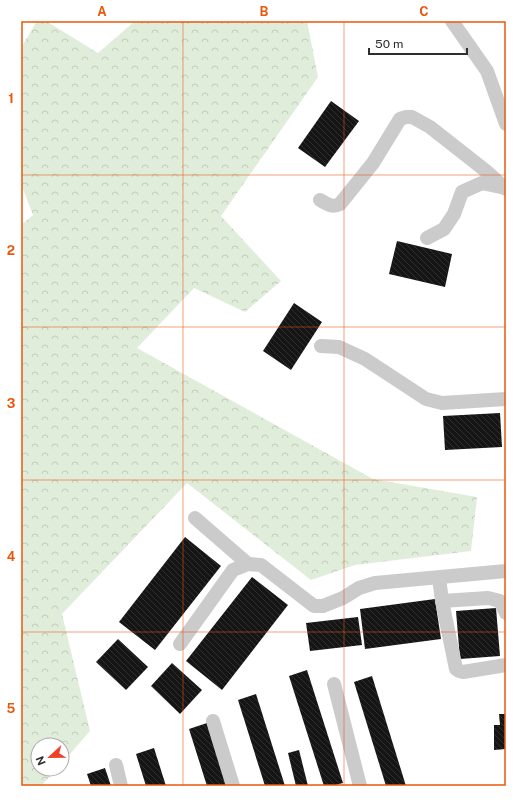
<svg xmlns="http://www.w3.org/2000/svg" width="527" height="807" font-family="'Public Sans',sans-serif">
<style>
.forest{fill:url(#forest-crowns)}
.building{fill:url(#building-back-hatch)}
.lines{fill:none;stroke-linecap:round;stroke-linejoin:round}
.minor{stroke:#cbcbcb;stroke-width:14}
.grid{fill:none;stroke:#e8590c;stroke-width:1;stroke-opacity:0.55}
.neatline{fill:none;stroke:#e8590c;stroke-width:1.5}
.grid-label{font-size:13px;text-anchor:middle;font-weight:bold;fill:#e8590c}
</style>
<defs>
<pattern id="forest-crowns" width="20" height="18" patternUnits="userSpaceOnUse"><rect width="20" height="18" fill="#e1eddb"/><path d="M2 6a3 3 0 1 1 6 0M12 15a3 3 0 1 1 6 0" fill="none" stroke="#c1ccbc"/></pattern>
<pattern id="building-back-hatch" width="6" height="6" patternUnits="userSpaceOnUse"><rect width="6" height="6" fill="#151515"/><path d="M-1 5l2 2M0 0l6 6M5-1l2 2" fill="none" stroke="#2f2f2f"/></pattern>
</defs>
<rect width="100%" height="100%" fill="#fff"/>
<path class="forest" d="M37,21h9l52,32 37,-32h172l11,56 -97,139 60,65 -36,31 -51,-24 -57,60 236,131 104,18 -6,54 -116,14 -44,15 -124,-97 -125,131 28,117 -28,32v-18h-24v24h19l-16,17h-20v-561l12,-10 -12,-31v-136z"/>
<g class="building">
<path d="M331,101l28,20 -34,46 -27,-19z"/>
<path d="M397,241l55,13 -7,33 -56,-13z"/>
<path d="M294,303l28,19 -31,48 -28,-19z"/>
<path d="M500,413l2,34 -57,3 -2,-34z"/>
<path d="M185,537l36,29 -66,84 -36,-28z"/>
<path d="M252,577l36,28 -66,85 -36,-29z"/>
<path d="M435,599l6,40 -76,10 -5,-40z"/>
<path d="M496,608l4,48 -40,3 -4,-48z"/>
<path d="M358,617l4,28 -52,6 -4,-28z"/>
<path d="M118,639l30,28 -22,23 -30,-28z"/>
<path d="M172,663l30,27 -22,24 -29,-28z"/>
<path d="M307,670l36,113 -11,3h-8l-35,-110z"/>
<path d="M372,676l34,110h-20l-32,-104z"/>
<path d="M256,694l29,92h-20l-27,-86z"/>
<path d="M499,714h7v35l-12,1v-25h6z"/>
<path d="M207,723l20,63h-20l-18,-57z"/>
<path d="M154,748l12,38h-20l-10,-32z"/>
<path d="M299,750l9,36h-12l-8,-33z"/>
<path d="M105,768l6,18h-20l-4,-12z"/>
</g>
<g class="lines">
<g class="minor">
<path d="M452,21l35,50 19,53"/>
<path d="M320,200c7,4 12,8 20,4l33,-41 27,-44 6,-2h6l18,10 56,44 20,18"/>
<path d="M427,238l17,-9 10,-15 8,-22 20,-9 23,5"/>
<path d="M321,346l18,1 26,12 61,40 16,4 64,-4"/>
<path d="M195,518l53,46"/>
<path d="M439,578l3,23 14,68 3,2 4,1 43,-7"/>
<path d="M442,601l46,-3 12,3 6,12"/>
<path d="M180,644l53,-74 15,-6 13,1 53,41h9l20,-8 16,-10 16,-5 131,-12"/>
<path d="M334,684l26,102"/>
<path d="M213,721l20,65"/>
<path d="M116,765l5,21"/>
</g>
</g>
<path class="grid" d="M183,21v765M344,21v765M21,175h485M21,327h485M21,480h485M21,632h485"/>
<rect width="527" height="807" fill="none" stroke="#ffffff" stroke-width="44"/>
<g transform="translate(50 757) rotate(248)"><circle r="19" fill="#ffffff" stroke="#ababab"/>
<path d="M0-3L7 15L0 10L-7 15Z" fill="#ee4227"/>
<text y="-6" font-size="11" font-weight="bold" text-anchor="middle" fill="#2e2e2e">N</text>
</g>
<path d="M369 48v6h98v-6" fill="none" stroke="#2e2e2e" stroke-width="2"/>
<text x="375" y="48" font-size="12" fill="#2e2e2e" stroke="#ffffff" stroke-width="3" paint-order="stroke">50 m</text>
<rect x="22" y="22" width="483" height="763" class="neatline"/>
<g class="grid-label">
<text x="102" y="16">A</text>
<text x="264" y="16">B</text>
<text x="424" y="16">C</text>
<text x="11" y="103">1</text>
<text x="11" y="255">2</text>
<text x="11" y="408">3</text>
<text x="11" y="561">4</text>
<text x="11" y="713">5</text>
</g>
</svg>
